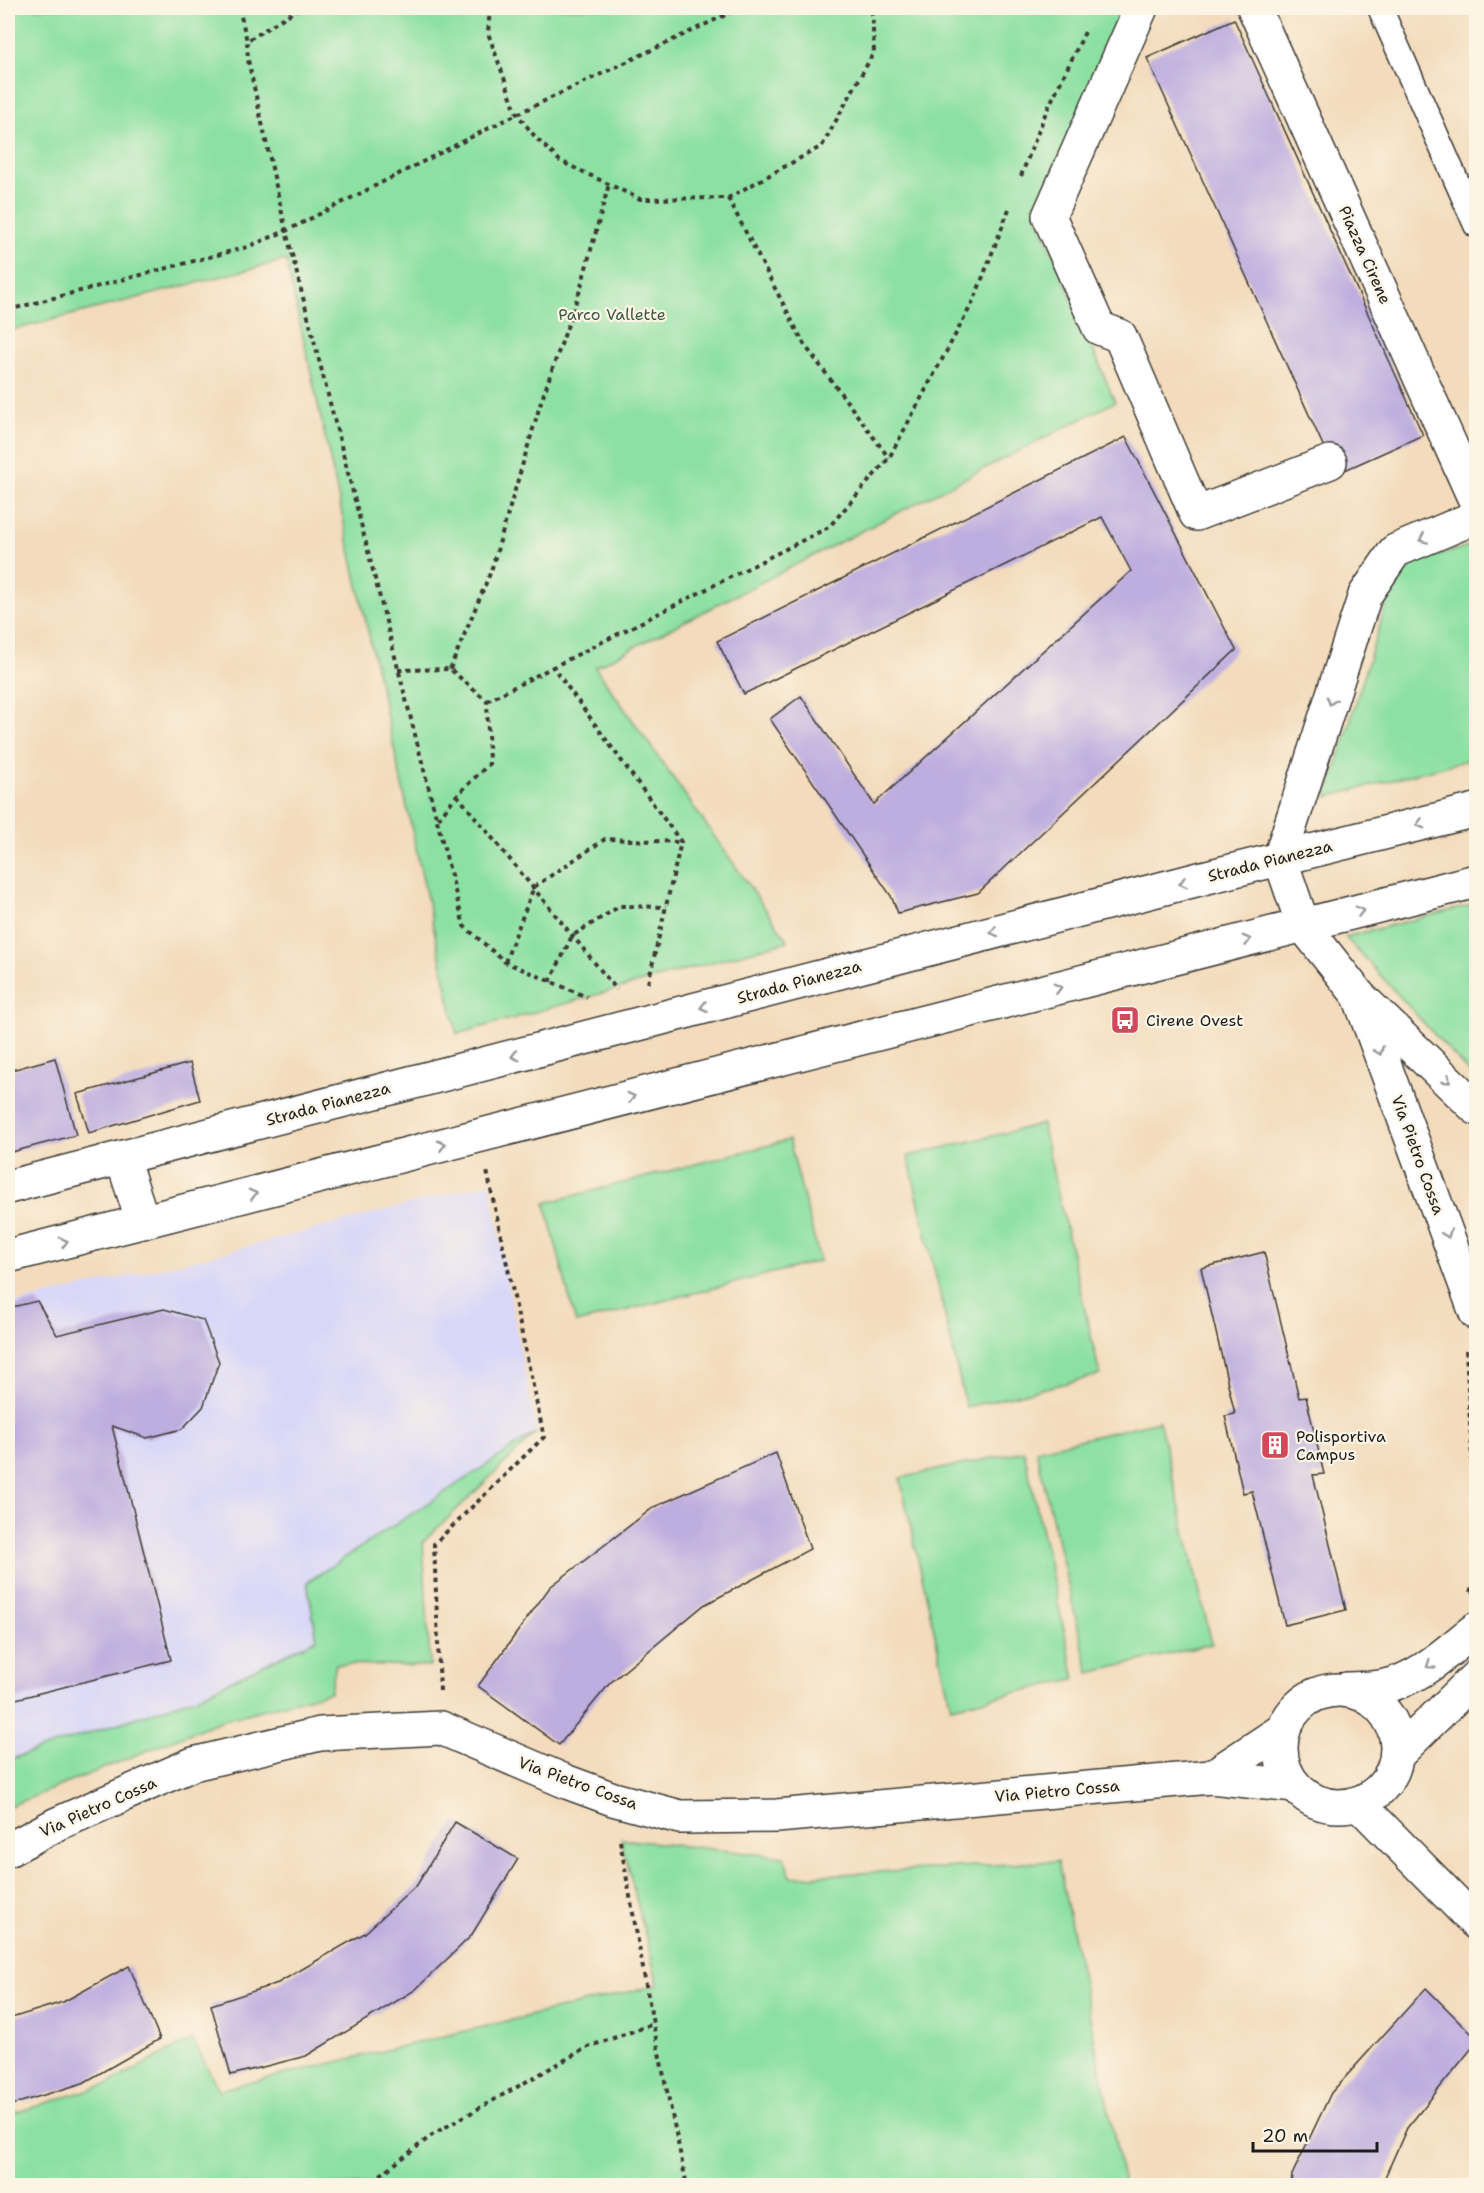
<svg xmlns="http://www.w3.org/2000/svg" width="1484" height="2193" font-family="'Shantell Sans',sans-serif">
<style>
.built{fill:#d9d7f8}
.green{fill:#8be0a2;stroke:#547e5f;stroke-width:1.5}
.building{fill:#beaddf}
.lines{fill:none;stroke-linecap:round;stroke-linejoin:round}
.lane-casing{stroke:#3c3934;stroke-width:27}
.street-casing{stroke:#3c3934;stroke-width:36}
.secondary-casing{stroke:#3c3934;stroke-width:36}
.path{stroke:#3c3934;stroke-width:4;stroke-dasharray:4.5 4.5;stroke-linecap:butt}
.lane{stroke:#fff;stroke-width:24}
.street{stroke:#fff;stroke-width:33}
.secondary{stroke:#fff;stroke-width:33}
.oneway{stroke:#999}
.labels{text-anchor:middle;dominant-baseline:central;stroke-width:4.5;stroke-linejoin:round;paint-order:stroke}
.street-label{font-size:16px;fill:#1c1c1c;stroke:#fcf5e5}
.park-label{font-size:16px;fill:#3d5744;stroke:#fcf5e5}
.poi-label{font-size:16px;fill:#1c1c1c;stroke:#fcf5e5;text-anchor:start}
</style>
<rect width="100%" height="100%" fill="#fcf5e5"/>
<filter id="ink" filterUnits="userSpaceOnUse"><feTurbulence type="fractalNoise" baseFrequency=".0167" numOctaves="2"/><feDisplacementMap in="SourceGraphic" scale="12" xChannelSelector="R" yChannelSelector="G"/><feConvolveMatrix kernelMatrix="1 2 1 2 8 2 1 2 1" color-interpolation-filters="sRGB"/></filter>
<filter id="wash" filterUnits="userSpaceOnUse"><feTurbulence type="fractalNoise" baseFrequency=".008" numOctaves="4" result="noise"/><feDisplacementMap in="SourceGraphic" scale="24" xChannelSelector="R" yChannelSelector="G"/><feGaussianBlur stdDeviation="1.35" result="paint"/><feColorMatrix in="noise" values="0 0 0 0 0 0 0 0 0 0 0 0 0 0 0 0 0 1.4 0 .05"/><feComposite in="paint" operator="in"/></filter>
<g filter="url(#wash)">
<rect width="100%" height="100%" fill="#f3dbbc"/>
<path class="built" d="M490,1183l29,162 18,87 -230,150 10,57 -122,59 -187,62v-455l222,-54z"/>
<g class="green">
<path d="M8,8h1118l-90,205 79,189 -520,265 193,274 -331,93 -171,-774 -278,71z"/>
<path d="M1476,544v214l-149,39 63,-206 18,-27z"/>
<path d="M1476,904v176l-131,-143z"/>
<path d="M1042,1124l58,251 -134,32 -58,-251z"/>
<path d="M789,1140l31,121 -244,62 -31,-120z"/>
<path d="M1159,1421l53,223 -123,29 -53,-223z"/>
<path d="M537,1432l-114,110 7,124 -94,-2 -6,28 -110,29 -212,86v-47l187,-62 122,-59 -10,-57z"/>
<path d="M1024,1451l51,228 -124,28 -51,-229z"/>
<path d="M621,1839l163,18 7,20 267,-16 66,324h-1116v-70l99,-31 85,-45 27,51 439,-105z"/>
</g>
<g id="blocks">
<g class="building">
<path d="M1234,19l189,416 -87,39 -189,-416z"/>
<path d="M1126,437l110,213 -258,243 -80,20 -7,-17 -121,-177 31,-23 73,108 257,-233 -29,-54 -358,177 -27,-53z"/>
<path d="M55,1058l21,77 -68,18v-82z"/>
<path d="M190,1063l10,37 -111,33 -12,-39z"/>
<path d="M1264,1252l35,146 7,-1 18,77 -11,1 33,135 -61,15 -33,-134 -9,2 -18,-77 10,-2 -34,-146z"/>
<path d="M37,1301l20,34 107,-26 39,11 16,42 -16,45 -21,22 -35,9 -35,-12 59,234 -163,41v-393z"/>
<path d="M776,1453l34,96 -106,56 -94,78 -51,62 -81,-59 72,-99 104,-80z"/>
<path d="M455,1822l63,37 -47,77 -56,54 -109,66 -75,19 -20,-70 67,-22 87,-50 52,-48z"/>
<path d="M129,1966l31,73 -77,44 -75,23v-87l55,-17z"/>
<path d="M1426,1988l50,50v5l-69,85 -26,58h-90l1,-11 39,-82z"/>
</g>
</g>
</g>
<g filter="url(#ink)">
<use href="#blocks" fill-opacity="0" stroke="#3c3934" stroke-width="1.5"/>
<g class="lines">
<g class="lane-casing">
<path id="lane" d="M1380,8l96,217"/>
</g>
<g class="street-casing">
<g id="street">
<path d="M1141,8l-92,208 50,112 21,8 76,178 134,-52"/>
<path d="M1254,8l222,494"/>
<path d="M1280,858l23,67"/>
<path d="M1359,996l117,317"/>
<path d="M122,1158l21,64"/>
<path d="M1347,1689c12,-1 26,0 38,-3 35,-7 63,-36 91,-57"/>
<circle cx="1339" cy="1748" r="58"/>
<path d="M1397,1755l79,-78"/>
<path d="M1211,1777l73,-48"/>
<path d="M1358,1803l118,120"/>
<path d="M8,1850l49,-26 136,-60 127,-30 121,-6 126,54 46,17 67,18 97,-1 434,-39 84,9"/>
</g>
</g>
<g class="secondary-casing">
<g id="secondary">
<path d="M1280,858l85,-263 30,-44 81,-34"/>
<path d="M1303,925l56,71 117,112"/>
<path d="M8,1187l1199,-310 269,-67"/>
<path d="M8,1256l1468,-375"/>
</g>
</g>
<g class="path">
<path d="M239,8l8,33"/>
<path d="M299,8l-52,33 1,19 38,171 178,695 41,36 82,35"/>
<path d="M490,8l-2,25 29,81 20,25 23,22 80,38 88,-1 94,-52 52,-94 -2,-44"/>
<path d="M1021,176l25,-64 40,-82"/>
<path d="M728,198l76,146 85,114"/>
<path d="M8,310l239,-63 39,-16 231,-117 223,-106"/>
<path d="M450,669l41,-98 50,-169 39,-112 29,-106"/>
<path d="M398,670l52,-1 37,32 2,63 -32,31 -20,25"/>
<path d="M487,701l66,-34"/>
<path d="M457,795l160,195"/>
<path d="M505,962l29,-75 71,-48 75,3"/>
<path d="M550,982l22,-46 48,-30 46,1"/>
<path d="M648,983l33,-141 -128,-175 276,-140 60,-69 85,-158 35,-91"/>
<path d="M1466,1350l10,179"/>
<path d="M1470,1592l6,-15"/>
<path d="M440,1691l-6,-147 110,-107 -57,-266"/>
<path d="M620,1841l33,183 34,162"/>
<path d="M366,2186l69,-53 153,-86 65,-23"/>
</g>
<use href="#lane" class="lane"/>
<use href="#street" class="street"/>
<use href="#secondary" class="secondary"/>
</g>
<defs><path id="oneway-chevron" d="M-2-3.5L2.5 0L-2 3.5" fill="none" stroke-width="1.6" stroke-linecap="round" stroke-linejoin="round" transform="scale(1.5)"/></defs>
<g class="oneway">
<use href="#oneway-chevron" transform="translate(1423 539) rotate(157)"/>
<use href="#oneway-chevron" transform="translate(1331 701) rotate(108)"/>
<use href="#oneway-chevron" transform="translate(1420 824) rotate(166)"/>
<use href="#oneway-chevron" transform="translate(1183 883) rotate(165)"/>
<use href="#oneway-chevron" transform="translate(1360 911) rotate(-14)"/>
<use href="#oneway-chevron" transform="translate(994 932) rotate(165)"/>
<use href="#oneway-chevron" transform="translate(1247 940) rotate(-15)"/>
<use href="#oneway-chevron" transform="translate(1058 988) rotate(-14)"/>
<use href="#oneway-chevron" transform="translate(704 1007) rotate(165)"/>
<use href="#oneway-chevron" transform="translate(1379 1051) rotate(70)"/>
<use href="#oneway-chevron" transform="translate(515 1056) rotate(165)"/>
<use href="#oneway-chevron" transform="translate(1447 1080) rotate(43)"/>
<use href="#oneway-chevron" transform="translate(631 1097) rotate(-14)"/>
<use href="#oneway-chevron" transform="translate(442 1145) rotate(-14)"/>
<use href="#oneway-chevron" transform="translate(253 1194) rotate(-14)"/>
<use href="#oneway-chevron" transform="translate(1447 1234) rotate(70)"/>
<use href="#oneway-chevron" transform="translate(64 1242) rotate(-14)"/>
<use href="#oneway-chevron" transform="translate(1430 1665) rotate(146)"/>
</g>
</g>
<defs>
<g id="bus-square" transform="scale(1.5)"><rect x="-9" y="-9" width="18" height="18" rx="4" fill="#d1495b" stroke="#fcf5e5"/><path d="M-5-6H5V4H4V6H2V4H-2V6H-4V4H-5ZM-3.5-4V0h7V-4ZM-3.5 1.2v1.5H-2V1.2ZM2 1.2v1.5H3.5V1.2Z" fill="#fff"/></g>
<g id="building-square" transform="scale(1.5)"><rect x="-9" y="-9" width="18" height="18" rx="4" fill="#d1495b" stroke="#fcf5e5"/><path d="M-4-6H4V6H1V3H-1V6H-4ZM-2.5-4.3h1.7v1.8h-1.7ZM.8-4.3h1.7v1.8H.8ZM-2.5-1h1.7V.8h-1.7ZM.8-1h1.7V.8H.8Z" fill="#fff"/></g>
</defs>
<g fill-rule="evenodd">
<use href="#bus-square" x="1125" y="1020"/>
<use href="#building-square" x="1275" y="1445"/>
</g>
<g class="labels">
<g class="street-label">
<text transform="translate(1365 255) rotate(66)">Piazza Cirene</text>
<text transform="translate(1270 861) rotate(-14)">Strada Pianezza</text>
<text transform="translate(799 982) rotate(-15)">Strada Pianezza</text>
<text transform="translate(328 1104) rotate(-15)">Strada Pianezza</text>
<text transform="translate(1418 1155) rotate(70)">Via Pietro Cossa</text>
<text transform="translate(578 1783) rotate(20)">Via Pietro Cossa</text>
<text transform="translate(1057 1791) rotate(-5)">Via Pietro Cossa</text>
<text transform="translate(98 1807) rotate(-24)">Via Pietro Cossa</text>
</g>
<g class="park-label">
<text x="612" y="314">Parco Vallette</text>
</g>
<g class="poi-label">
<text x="1146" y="1020">Cirene Ovest</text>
<text x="1296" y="1436">Polisportiva<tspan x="1296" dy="18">Campus</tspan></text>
</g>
</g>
<rect width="1484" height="2193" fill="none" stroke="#fcf5e5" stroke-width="30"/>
<path d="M1253 2142v9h124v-9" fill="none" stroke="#1c1c1c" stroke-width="3"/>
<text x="1262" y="2142" font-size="18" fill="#1c1c1c" stroke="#fcf5e5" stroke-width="4.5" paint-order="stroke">20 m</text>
</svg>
